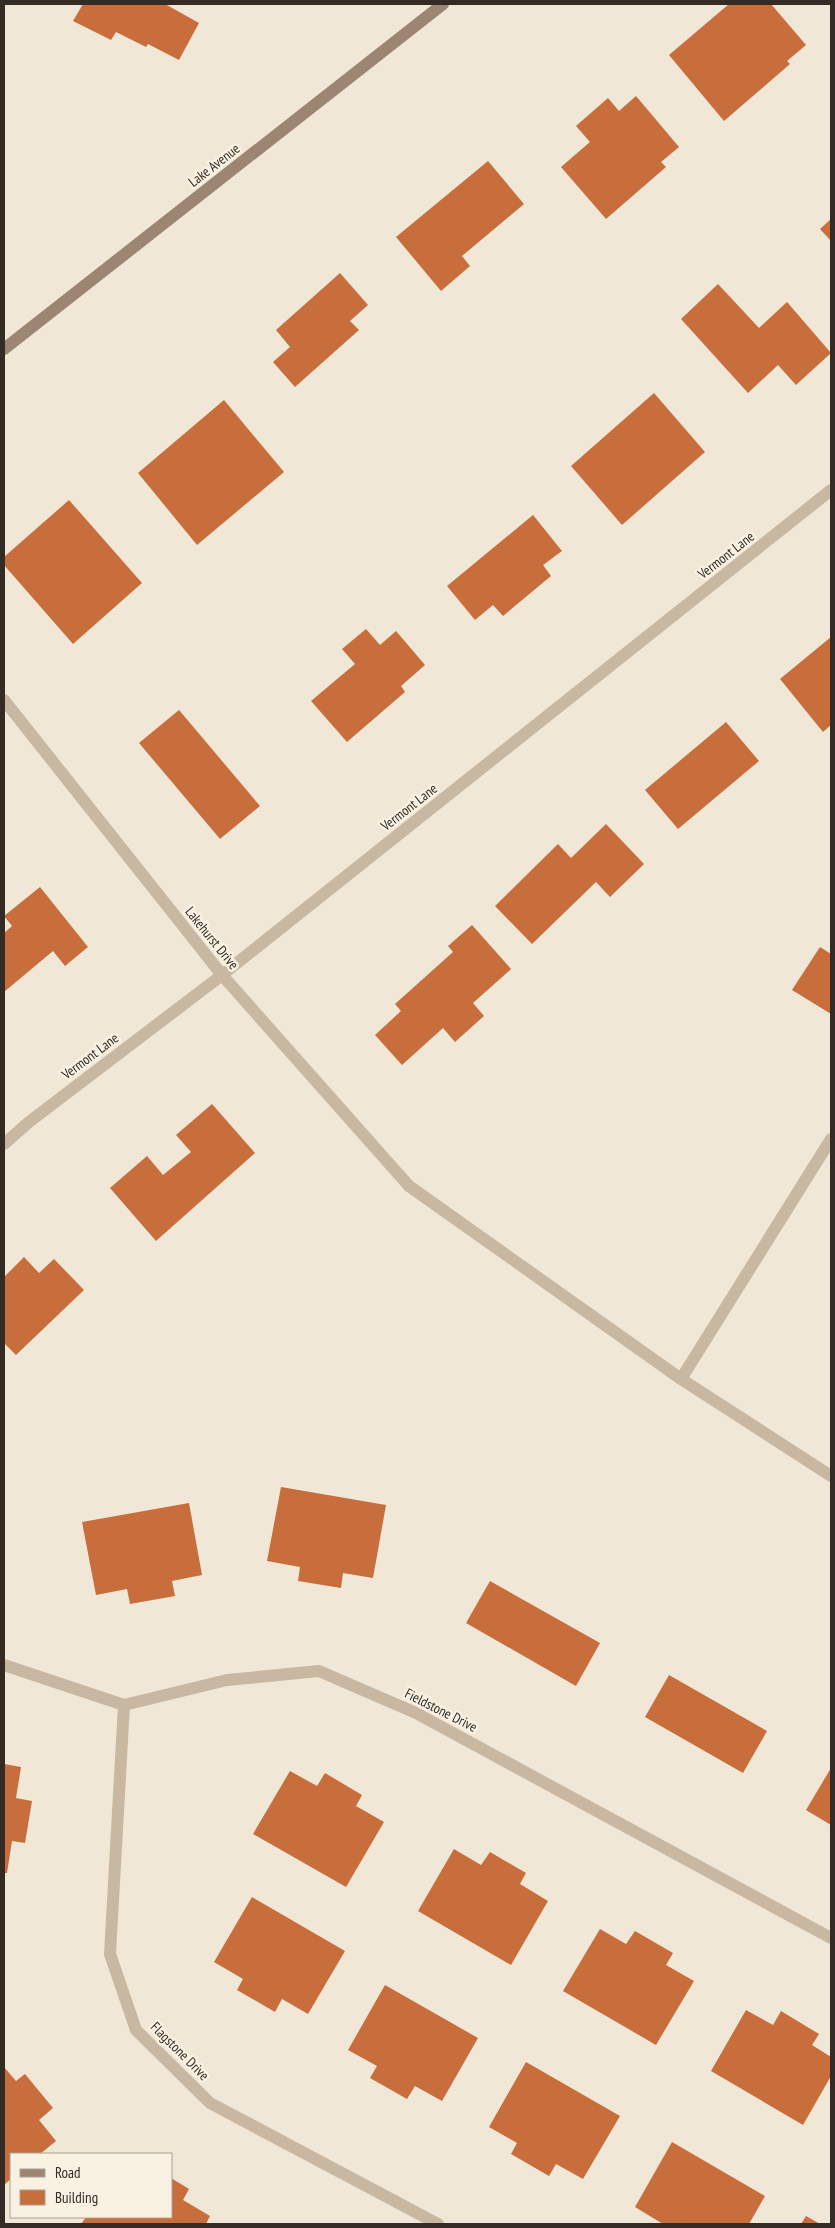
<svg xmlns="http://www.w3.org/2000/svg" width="835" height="2228" font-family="'PT Sans Narrow',sans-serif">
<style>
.building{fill:#c86d3c}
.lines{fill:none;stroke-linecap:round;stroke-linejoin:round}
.lane{stroke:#c8b8a2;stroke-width:12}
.street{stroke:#c8b8a2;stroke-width:12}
.secondary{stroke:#9c8673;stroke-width:12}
.labels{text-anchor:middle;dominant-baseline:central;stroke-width:5;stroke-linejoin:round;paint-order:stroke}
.street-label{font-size:14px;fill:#332b24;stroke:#f9f1e2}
</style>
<rect width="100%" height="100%" fill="#f1e7d6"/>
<g class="building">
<path d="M83,4h82l34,19 -20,37 -31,-16 -2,3 -30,-15 -5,8 -38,-19z"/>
<path d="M729,4h42l35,41 -19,16 3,3 -66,57 -55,-66z"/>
<path d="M636,96l43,51 -18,15 5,5 -60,52 -45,-52 29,-25 -14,-16 32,-28 11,13z"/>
<path d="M488,161l36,43 -62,52 8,10 -29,25 -45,-54z"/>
<path d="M831,219v22l-11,-12z"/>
<path d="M340,273l28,32 -18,16 9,9 -64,57 -22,-25 17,-15 -14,-17z"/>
<path d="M718,284l41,44 28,-26 44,51 -35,32 -18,-20 -30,28 -67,-74z"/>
<path d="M654,393l51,59 -83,73 -51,-59z"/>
<path d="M224,400l60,72 -87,73 -59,-72z"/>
<path d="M69,500l73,83 -69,61 -69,-79v-8z"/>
<path d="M533,515l29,36 -19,14 8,11 -48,40 -10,-11 -18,15 -28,-34z"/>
<path d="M366,629l14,16 16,-14 29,34 -24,21 4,6 -58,50 -36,-41 44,-37 -13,-15z"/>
<path d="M831,637v88l-8,7 -43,-53z"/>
<path d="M179,710l81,96 -40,33 -81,-96z"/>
<path d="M726,722l33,39 -81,68 -33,-39z"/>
<path d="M606,824l38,40 -34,33 -14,-15 -64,62 -37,-38 63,-62 13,14z"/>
<path d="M40,887l48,60 -23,19 -12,-15 -49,41v-59l8,-7 -8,-10z"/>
<path d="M472,925l39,44 -38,34 11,13 -29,26 -12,-14 -41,37 -27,-30 26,-24 -6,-7 58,-52 -5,-6z"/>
<path d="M820,947l11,7v60l-39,-24z"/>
<path d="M212,1104l43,49 -99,88 -46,-53 37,-32 16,19 28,-23 -15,-17z"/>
<path d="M24,1257l15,16 15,-14 30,31 -68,65 -12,-12v-66z"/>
<path d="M281,1487l105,18 -13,73 -30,-5 -2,15 -43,-7 2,-14 -33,-6z"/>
<path d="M189,1503l13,72 -30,6 3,15 -45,8 -3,-15 -31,6 -14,-73z"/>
<path d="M490,1581l110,62 -24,43 -110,-63z"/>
<path d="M669,1675l98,56 -24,42 -98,-56z"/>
<path d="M4,1764l17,3 -5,31 16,3 -7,42 -13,-2 -5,32h-3z"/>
<path d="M831,1768v57l-25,-15z"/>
<path d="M290,1771l27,15 8,-13 37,22 -6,11 28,16 -38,65 -93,-53z"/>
<path d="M454,1849l27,16 9,-13 36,21 -6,11 28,17 -37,64 -93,-54z"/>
<path d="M252,1897l93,54 -37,63 -26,-15 -7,13 -38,-22 6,-11 -29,-17z"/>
<path d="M600,1929l26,15 9,-13 38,22 -7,12 28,16 -38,64 -93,-54z"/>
<path d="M385,1985l93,53 -36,63 -27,-15 -8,13 -37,-21 7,-12 -29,-16z"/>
<path d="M746,2010l27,15 8,-14 38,23 -7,11 19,12v19l-28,49 -92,-54z"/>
<path d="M526,2062l94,54 -37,63 -27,-15 -7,12 -38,-22 6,-11 -28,-16z"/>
<path d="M4,2067l12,14 9,-7 28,34 -14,12 17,21 -16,13h-29v25l-7,6z"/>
<path d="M672,2142l93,54 -16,28h-86l-28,-17z"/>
<path d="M171,2178l18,11 -6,11 27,16 -4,8h-125l5,-7h85z"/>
<path d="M806,2216l14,8h-19z"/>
</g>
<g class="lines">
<g class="lane">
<path d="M409,1186l272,193 150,97"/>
<path d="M681,1379l150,-240"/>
</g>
<g class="street">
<path d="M4,700l218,275 187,211"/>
<path d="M4,1144l25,-22 193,-147 609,-485"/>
<path d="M4,1665l120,40 103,-25 92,-9 97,42 415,225"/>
<path d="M124,1705l-14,249 26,76 74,73 228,121"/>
</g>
<path class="secondary" d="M4,349l439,-345"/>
</g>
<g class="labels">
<g class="street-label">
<text transform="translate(214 165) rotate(-38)">Lake Avenue</text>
<text transform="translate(726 555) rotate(-38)">Vermont Lane</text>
<text transform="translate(409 807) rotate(-38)">Vermont Lane</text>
<text transform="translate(212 938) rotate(51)">Lakehurst Drive</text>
<text transform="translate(90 1056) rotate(-37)">Vermont Lane</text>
<text transform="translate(441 1710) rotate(27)">Fieldstone Drive</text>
<text transform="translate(180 2051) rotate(45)">Flagstone Drive</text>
</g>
</g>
<rect width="835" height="2228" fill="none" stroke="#332b24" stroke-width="10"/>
<rect x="10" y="2153" width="162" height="65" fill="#f9f1e2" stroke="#aaa296"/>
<rect x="20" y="2169" width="25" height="8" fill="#9c8673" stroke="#aaa296"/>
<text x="55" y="2178" font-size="15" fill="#332b24">Road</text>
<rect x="20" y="2190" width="25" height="15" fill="#c86d3c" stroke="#aaa296"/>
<text x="55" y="2203" font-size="15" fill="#332b24">Building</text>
</svg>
